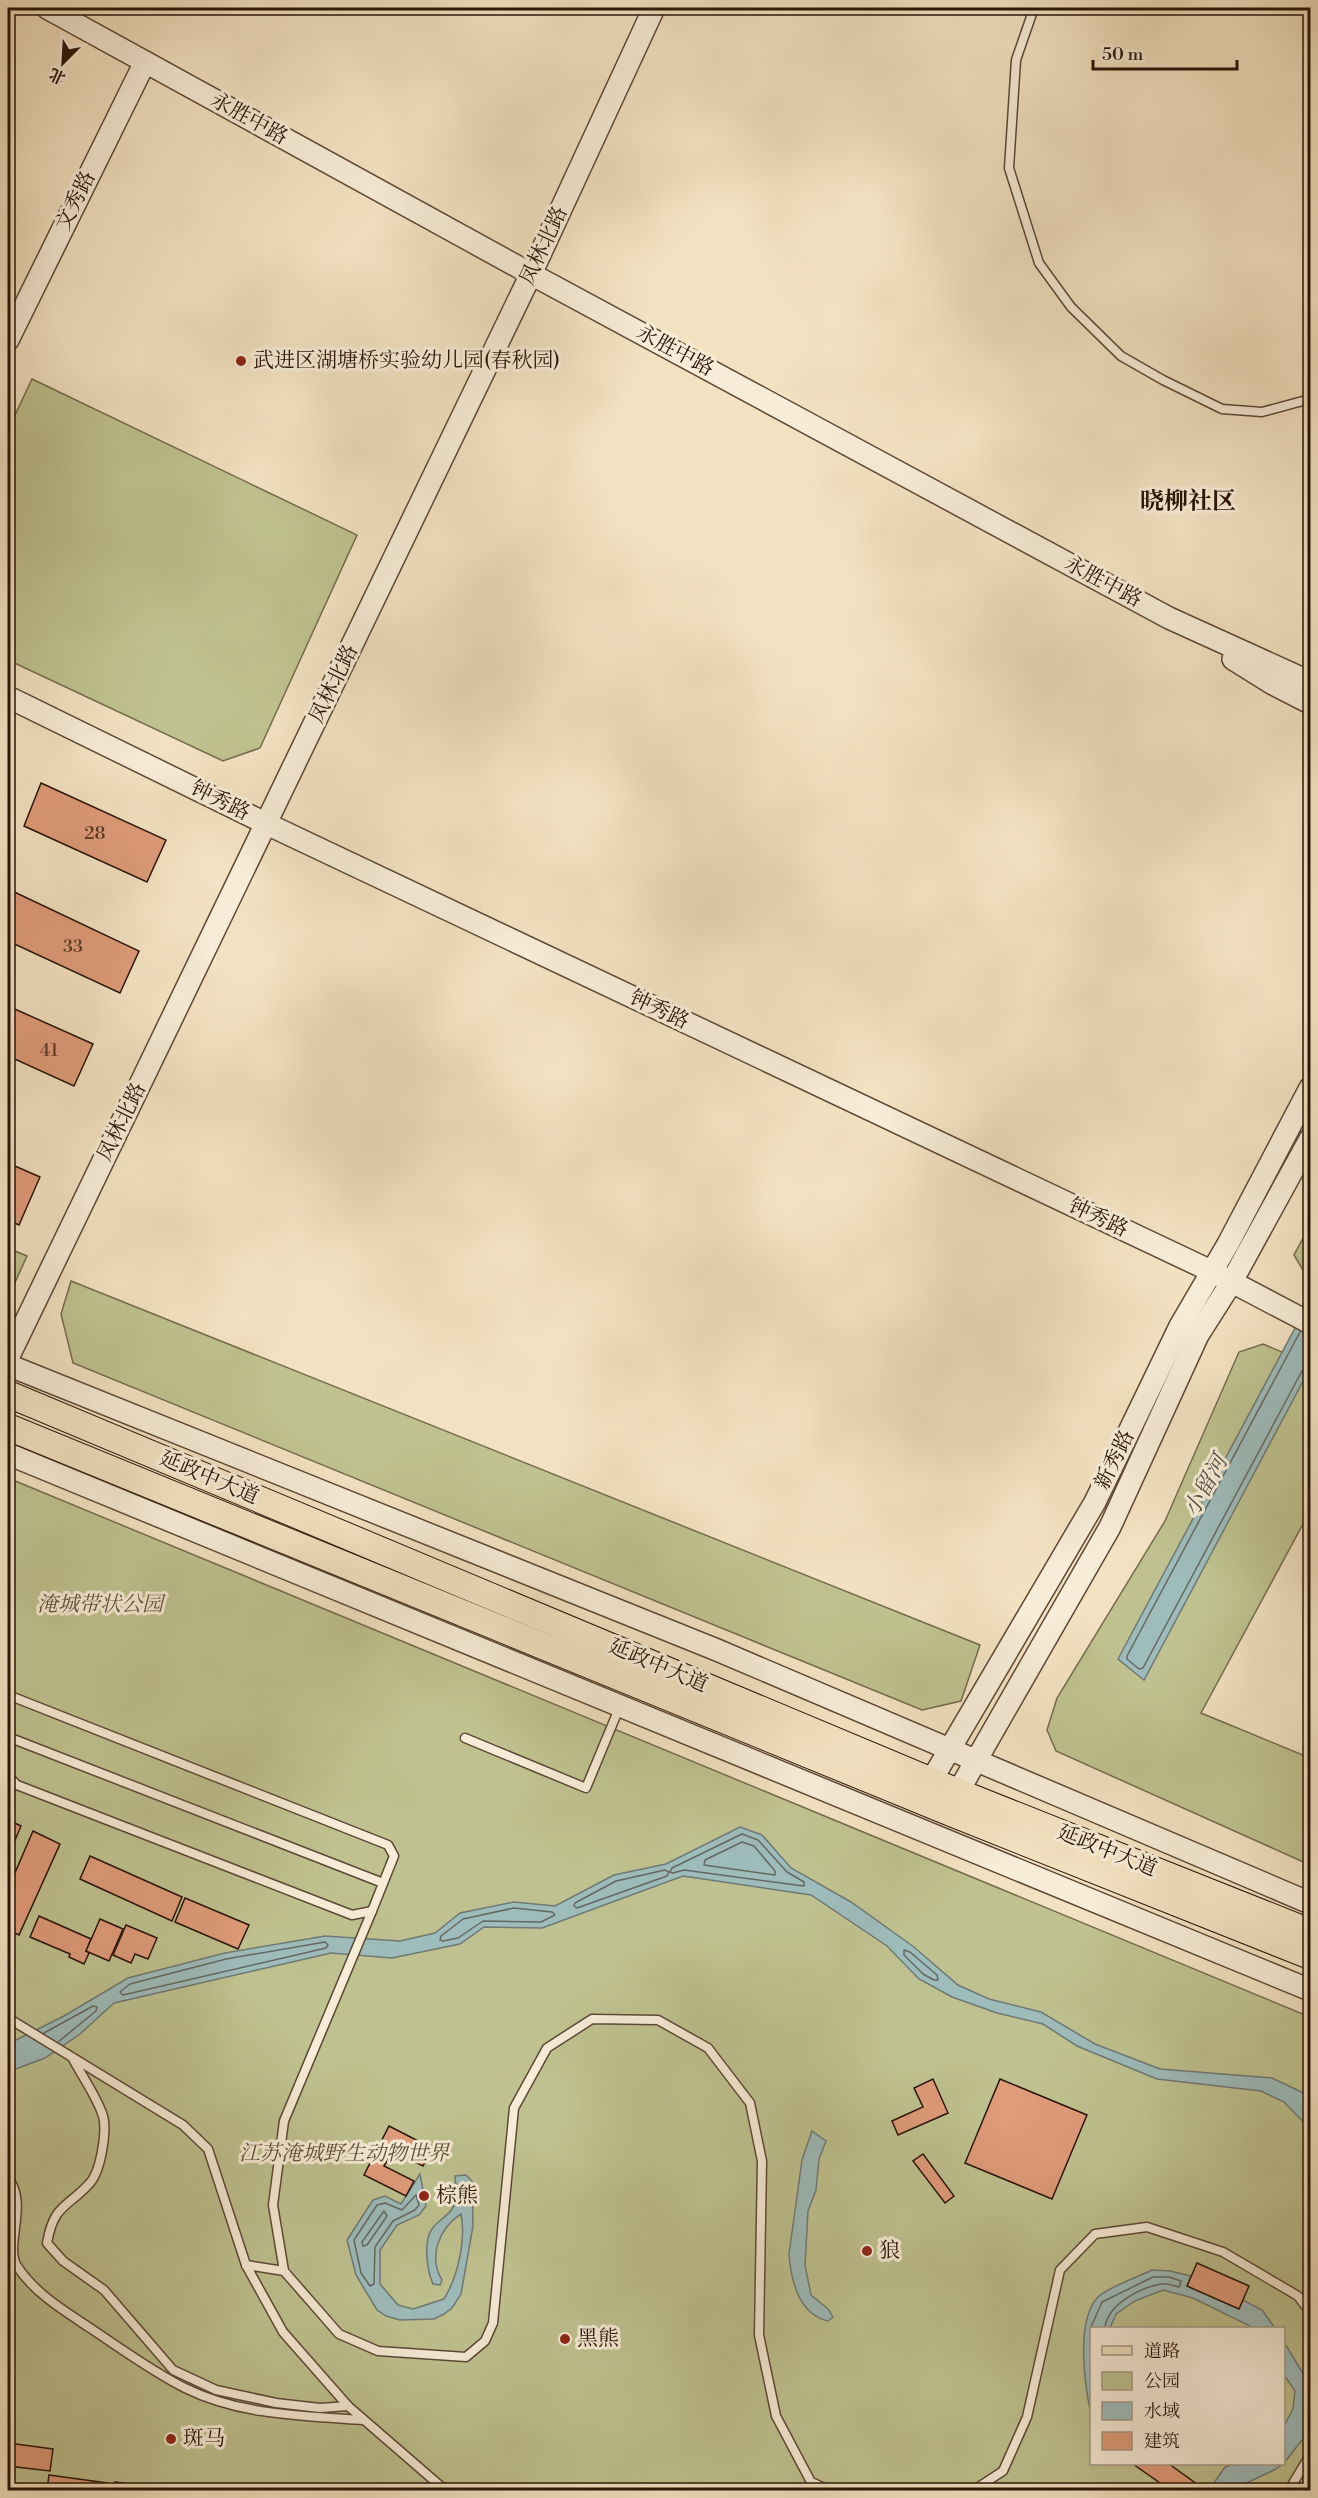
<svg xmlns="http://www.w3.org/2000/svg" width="1318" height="2498" font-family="'Libre Bodoni','Noto Serif SC',serif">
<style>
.green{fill:#bfc290;stroke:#746b4c;stroke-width:1.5;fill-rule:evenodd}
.water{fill:#9ebcbc;stroke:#6f7974;stroke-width:1.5}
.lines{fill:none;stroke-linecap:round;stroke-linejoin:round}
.shore{stroke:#646862;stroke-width:1.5}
.building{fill:#df9b7a;stroke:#291408;stroke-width:1.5}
.service-casing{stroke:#5c4836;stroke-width:11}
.tertiary-casing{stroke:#5c4836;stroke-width:24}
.primary-casing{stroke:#291408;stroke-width:28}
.service{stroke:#f7ecd7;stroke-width:8}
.tertiary{stroke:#f7ecd7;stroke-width:21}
.primary{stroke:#f3e2c2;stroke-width:26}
.poi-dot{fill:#8f2418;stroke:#f7ecd7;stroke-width:2}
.labels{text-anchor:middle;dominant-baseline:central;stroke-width:6;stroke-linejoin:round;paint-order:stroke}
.number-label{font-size:18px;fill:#563624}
.street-label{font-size:21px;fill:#291408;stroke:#f7ecd7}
.poi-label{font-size:21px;fill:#291408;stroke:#f7ecd7;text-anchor:start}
.park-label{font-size:21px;font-style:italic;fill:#5e5138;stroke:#f7ecd7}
.water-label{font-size:22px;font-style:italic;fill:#524f47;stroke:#f7ecd7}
.quarter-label{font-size:24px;font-weight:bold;fill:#291408;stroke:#f7ecd7}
</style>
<rect width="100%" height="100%" fill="#f3e2c2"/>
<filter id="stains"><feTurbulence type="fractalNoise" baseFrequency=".00333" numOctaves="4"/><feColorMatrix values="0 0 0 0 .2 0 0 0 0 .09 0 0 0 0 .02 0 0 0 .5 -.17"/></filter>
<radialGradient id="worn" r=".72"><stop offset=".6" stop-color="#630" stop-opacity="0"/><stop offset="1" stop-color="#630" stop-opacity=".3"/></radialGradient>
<g class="green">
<path d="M32,379l325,156 -97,213 -37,13 -215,-101v-230z"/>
<path d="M1310,1225v53l-3,-1 -13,-22z"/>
<path d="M8,1248l19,8 -19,42z"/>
<path d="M71,1281l909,364 -19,56 -39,9 -849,-347 -12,-49z"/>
<path d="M1263,1344l47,20v147l-109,202 109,45v107l-254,-114 -9,-21 10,-32 108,-177 74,-169z"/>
<path d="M8,1478l1302,539v473h-1302zM1092,2328h192v136h-192z"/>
</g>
<g class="water">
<path d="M1310,1300v68l-166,312 -26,-21z"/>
<path d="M740,1827l22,8 29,33 60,34 63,45 44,38 31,14 52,13 54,32 65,25 112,9 38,18v33l-26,-27 -23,-11 -104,-12 -80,-33 -34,-22 -46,-11 -45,-16 -33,-18 -32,-33 -76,-51 -128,-19 -141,52 -58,-1 -24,17 -68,14 -61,-5 -217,50 -34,31 -35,24 -37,14v-28l56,-28 64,-38 97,-25 100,-17 75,5 35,-8 25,-20 54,-11 41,4 59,-31 52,-11z"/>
<path d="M812,2131l14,10 -7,18 -3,31 -8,21 -3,54 6,30 17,14 5,8 -5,4c-30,-7 -37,-40 -39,-67l13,-94z"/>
<path d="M420,2174l6,32 -7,9 -22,10 -17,25v34l18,21 15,4 31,-10c14,-23 22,-59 17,-85 -22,14 -33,43 -19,66l-2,5 -7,-1c-6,-13 -10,-43 -1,-55 5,-8 15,-12 20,-20 6,-10 4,-22 3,-33l11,-1 6,6 1,45 -12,68 -9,14 -8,6 -10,5 -34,1 -14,-4 -9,-6 -21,-35 -9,-35 26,-40 12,-4 16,8z"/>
<path d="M1152,2270l18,1 21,5 -4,10 52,23 4,-9 19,10 13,18h-24l-3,-3 -55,-27 -30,-8 -28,11 -19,13 -6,14h-18l-1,87c-6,-29 -16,-94 7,-118 10,-10 40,-20 54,-27z"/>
<path d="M1284,2342l26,43v45l-26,33v-37l9,-17 2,-18 -11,-16z"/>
<path d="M1235,2464h48l-9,6 -42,20h-23l16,-23z"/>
</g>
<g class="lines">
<g class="shore">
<path d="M1300,1332l-173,324v3l12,10 4,-1 159,-297 8,-4"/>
<path d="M742,1834l16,6 29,32 17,10v4l-120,-16 -11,3 -3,-1 2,-4z"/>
<path d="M742,1842l12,4 21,25v4l-71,-10 1,-5z"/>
<path d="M665,1870l4,2 -2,4 -90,32 -3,-2 1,-3 41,-22z"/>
<path d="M514,1908l38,4 3,3 -14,7 -58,-1 -25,17 -15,3 -3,-1 1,-4 22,-17z"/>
<path d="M325,1942l3,3 -2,3 -203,47 -3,-3 10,-8 96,-25z"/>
<path d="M904,1950l6,2 27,23 1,5h-4l-11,-6 -19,-19z"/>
<path d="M44,2033l49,-27 4,1 -1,4 -38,31"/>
<path d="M416,2195l3,10 -4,5 -22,11 -18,26 -1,37 -4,2 -9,-13 -7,-33 23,-35 8,-2 17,7z"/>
<path d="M384,2211l3,5 -20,29 -4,1 -1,-4z"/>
<path d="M1092,2385l-1,-58 11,-25 51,-25h16l12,4 -2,6c-5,-1 -12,-4 -18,-3 -22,4 -54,21 -56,44"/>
</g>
</g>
<g class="building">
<path d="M41,783l125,57 -19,42 -123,-56z"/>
<path d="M8,889l131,62 -19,42 -112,-52z"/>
<path d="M8,1006l85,38 -19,42 -66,-30z"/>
<path d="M8,1163l32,14 -21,48 -11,-5z"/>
<path d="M8,1820l13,6 -13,31z"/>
<path d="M33,1831l27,13 -41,91 -11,-5v-41z"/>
<path d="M90,1856l92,41 -10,24 -92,-42z"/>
<path d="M185,1898l64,27 -11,24 -63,-27z"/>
<path d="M39,1916l52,23 -5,12 3,2 -5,11 -15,-7 1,-3 -40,-17z"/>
<path d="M100,1919l23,10 -14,32 -23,-10z"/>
<path d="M126,1925l31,13 -9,21 -13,-5 -4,9 -18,-8z"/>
<path d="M933,2079l15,34 -50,22 -6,-14 31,-14 -9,-19z"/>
<path d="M1000,2079l87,36 -35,84 -87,-36z"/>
<path d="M389,2126l43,22 -9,18 -30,-15 -9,15 30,15 -8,15 -42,-21z"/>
<path d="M923,2154l31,42 -9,7 -32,-42z"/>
<path d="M1197,2263l52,23 -10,23 -52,-23z"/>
<path d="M8,2443l45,6 -3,22 -42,-5z"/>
<path d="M1133,2464h36l32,23 -2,3h-29z"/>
<path d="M49,2475l58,8 -1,7h-59z"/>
<path d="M115,2482l60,8h-62z"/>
</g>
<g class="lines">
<g class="service-casing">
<g id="service">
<path d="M1034,8l-18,52 -7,108 30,95 32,44 50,49 42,24 59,29 40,3 48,-13"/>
<path d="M8,1695l380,150 6,11 -22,55 -20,4 -335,-130 -9,-9"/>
<path d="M8,1737l375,146"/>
<path d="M465,1738l121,50 34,-82"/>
<path d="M372,1911l-88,210 -11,84 11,66 55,63 39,17 88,6 19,-16 8,-18 21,-215 33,-60 45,-29 66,1 50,28 42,55 12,58 -3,174 17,81 35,66 18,8"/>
<path d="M8,2018l175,107 25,24 38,116 37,67 65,74 97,84"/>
<path d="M73,2059c9,17 22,35 29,54 6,15 -1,59 -13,71 -22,24 -35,20 -42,59l16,18 41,29 69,80 43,20 60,13 44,5 28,-2"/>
<path d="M8,2178c21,25 -4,68 9,88 18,28 48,45 76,64 30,20 60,42 92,58 54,27 118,28 178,32"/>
<path d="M246,2265l38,6"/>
<path d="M974,2490l29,-19 24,-54 33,-147 35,-36 52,-7 76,25 75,44 12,16"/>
<path d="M1289,2490l21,-35"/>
</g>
</g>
<g class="tertiary-casing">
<g id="tertiary">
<path d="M47,8l484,266 638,344 141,64"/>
<path d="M8,340l137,-278"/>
<path d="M1233,659l40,25 37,19"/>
<path d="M8,697l259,127 944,447 99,52"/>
<path d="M8,1358l523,-1084 123,-266"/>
<path d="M8,1365l709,285 593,253"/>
<path d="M8,1454l1302,536"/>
<path d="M927,1794l4,-13 164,-279 85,-176 48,-82 82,-156"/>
<path d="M953,1807l5,-15 152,-265 88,-192 33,-52 79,-144"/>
</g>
</g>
<g class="primary-casing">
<g id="primary">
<path d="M8,1394l950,398 352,140"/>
<path d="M8,1427l943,386 359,143"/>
</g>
</g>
<use href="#service" class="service"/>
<use href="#tertiary" class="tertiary"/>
<use href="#primary" class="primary"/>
</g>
<g class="poi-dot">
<circle cx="241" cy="361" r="6"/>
<circle cx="424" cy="2196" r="6"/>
<circle cx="867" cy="2251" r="6"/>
<circle cx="565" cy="2339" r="6"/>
<circle cx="171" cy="2439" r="6"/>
</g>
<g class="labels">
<g class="number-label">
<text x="95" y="833">28</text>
<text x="73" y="946">33</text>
<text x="49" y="1050">41</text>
</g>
<g class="street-label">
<text transform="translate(249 119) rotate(29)">永胜中路</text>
<text transform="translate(76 201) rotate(-64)">文秀路</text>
<text transform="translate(544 246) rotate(-65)">凤林北路</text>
<text transform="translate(675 351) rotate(28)">永胜中路</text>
<text transform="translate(1103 582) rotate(28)">永胜中路</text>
<text transform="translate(334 684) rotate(-64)">凤林北路</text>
<text transform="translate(220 801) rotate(26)">钟秀路</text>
<text transform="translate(659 1010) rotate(25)">钟秀路</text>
<text transform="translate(122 1122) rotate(-64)">凤林北路</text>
<text transform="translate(1098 1218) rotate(25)">钟秀路</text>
<text transform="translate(1115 1460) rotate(-64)">新秀路</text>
<text transform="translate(209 1478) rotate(23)">延政中大道</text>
<text transform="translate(658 1666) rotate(23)">延政中大道</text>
<text transform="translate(1107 1851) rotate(22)">延政中大道</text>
</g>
<g class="poi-label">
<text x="253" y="361">武进区湖塘桥实验幼儿园(春秋园)</text>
<text x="436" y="2196">棕熊</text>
<text x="879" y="2251">狼</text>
<text x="577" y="2339">黑熊</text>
<text x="183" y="2439">斑马</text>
</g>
<g class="park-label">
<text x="100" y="1605">淹城带状公园</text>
<text x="344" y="2154">江苏淹城野生动物世界</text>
</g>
<g class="water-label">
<text transform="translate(1206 1486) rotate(-61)">小留河</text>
</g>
<g class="quarter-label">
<text x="1188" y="502">晓柳社区</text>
</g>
</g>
<rect width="1318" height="2498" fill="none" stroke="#f3e2c2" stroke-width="30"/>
<rect x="9" y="9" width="1300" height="2480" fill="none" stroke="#291408" stroke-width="3"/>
<rect x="15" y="15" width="1288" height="2468" fill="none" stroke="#291408" stroke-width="1.5"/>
<rect x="1090" y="2327" width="195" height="138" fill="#f7ecd7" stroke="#a59684" stroke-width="1.5"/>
<rect x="1102" y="2346" width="30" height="9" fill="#f3e2c2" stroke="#a59684" stroke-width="1.5"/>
<text x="1144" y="2357" font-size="18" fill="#291408">道路</text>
<rect x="1102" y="2372" width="30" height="18" fill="#bfc290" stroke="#a59684" stroke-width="1.5"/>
<text x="1144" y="2387" font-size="18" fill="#291408">公园</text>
<rect x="1102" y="2402" width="30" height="18" fill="#9ebcbc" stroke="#a59684" stroke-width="1.5"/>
<text x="1144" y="2417" font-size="18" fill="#291408">水域</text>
<rect x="1102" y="2432" width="30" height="18" fill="#df9b7a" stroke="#a59684" stroke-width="1.5"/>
<text x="1144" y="2447" font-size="18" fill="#291408">建筑</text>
<g transform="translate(63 63) rotate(204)" stroke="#f7ecd7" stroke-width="4.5" paint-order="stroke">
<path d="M0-4.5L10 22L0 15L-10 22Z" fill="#291408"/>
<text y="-9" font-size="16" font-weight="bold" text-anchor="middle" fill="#291408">北</text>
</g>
<path d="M1093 60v9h144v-9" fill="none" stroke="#291408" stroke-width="3"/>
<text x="1102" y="60" font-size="18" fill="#291408" stroke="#f7ecd7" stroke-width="4.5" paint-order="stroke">50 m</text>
<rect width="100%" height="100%" filter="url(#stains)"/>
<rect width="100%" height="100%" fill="url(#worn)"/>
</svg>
